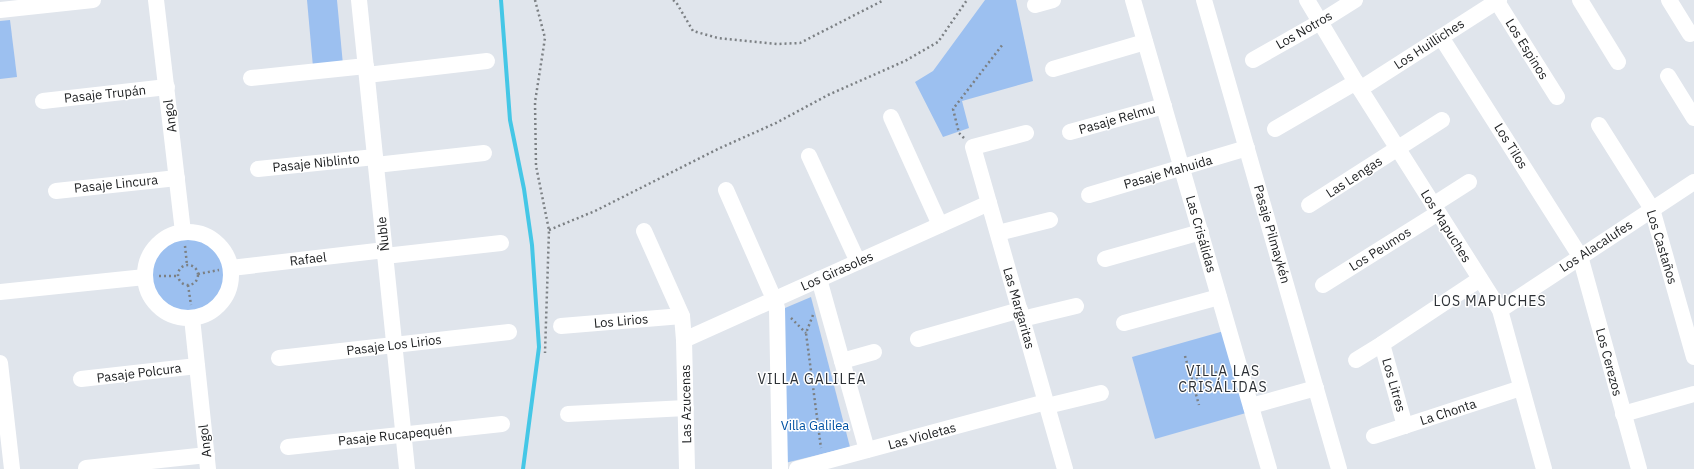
<svg xmlns="http://www.w3.org/2000/svg" width="1694" height="469" font-family="'IBM Plex Sans',sans-serif">
<style>
.green{fill:#9cc0f0}
.lines{fill:none;stroke-linecap:round;stroke-linejoin:round}
.stream{stroke:#45c7e6;stroke-width:4}
.path{stroke:#7c8084;stroke-width:2.5;stroke-dasharray:2 3;stroke-linecap:butt}
.street{stroke:#fff;stroke-width:16}
.labels{text-anchor:middle;dominant-baseline:central;stroke-width:3;stroke-linejoin:round;paint-order:stroke}
.street-label{font-size:13px;fill:#212325;stroke:#fff}
.park-label{font-size:13px;fill:#0152a4;stroke:#fff}
.neighbourhood-label{font-size:14px;letter-spacing:1px;fill:#2c3035;stroke:#fff}
</style>
<rect width="100%" height="100%" fill="#e0e5ec"/>
<g class="green">
<path d="M307,0h30l6,65 -30,2z"/>
<path d="M985,0h31l17,81 -71,20 7,27 -26,9 -28,-55 18,-11z"/>
<path d="M10,20l7,57 -17,2v-58z"/>
<circle cx="187" cy="274" r="39"/>
<path d="M811,297l39,150 -65,16v-155z"/>
<path d="M1224,331l22,82 -91,26 -23,-82z"/>
</g>
<g class="lines">
<path class="stream" d="M501,0l9,120 14,69 8,56 7,102 -16,122"/>
<g class="path">
<path d="M535,0l10,38 -10,64 1,64 13,64 -4,123"/>
<path d="M673,0l3,2 17,29 25,7 59,6 23,-1 84,-43"/>
<path d="M964,138l-5,-5 -6,-24 50,-65"/>
<path d="M549,230l46,-19 125,-63 56,-25 52,-28 77,-34 33,-19 29,-42"/>
<path d="M185,246l2,19"/>
<circle cx="188" cy="275" r="10"/>
<path d="M198,274l21,-4"/>
<path d="M159,276h19"/>
<path d="M188,285l3,20"/>
<path d="M813,315l-7,18 15,115"/>
<path d="M791,318l15,15"/>
<path d="M1185,356l14,49"/>
<path d="M1191,379l34,-9"/>
</g>
<g class="street">
<path d="M156,0l27,232"/>
<path d="M359,0l48,469"/>
<path d="M1133,0l136,469"/>
<path d="M1204,0l135,469"/>
<path d="M1307,0l53,89 140,221 44,159"/>
<path d="M1496,0l61,97"/>
<path d="M1580,0l38,62"/>
<path d="M1669,0l21,34"/>
<path d="M1035,5l18,-5"/>
<path d="M0,10l93,-10"/>
<path d="M1441,37l139,219 59,213"/>
<path d="M1253,60l67,-38 35,-22"/>
<path d="M1053,69l92,-27"/>
<path d="M367,75l120,-14"/>
<path d="M1668,76l26,42"/>
<path d="M251,78l115,-12"/>
<path d="M1360,89l139,-89"/>
<path d="M43,101l124,-14"/>
<path d="M891,117l49,108"/>
<path d="M1599,125l53,84 42,148"/>
<path d="M1275,129l81,-47"/>
<path d="M1070,132l94,-26"/>
<path d="M1026,133l-53,14 92,322"/>
<path d="M809,156l49,106"/>
<path d="M376,165l108,-12"/>
<path d="M258,169l117,-12"/>
<path d="M726,190l48,109 3,9 3,161"/>
<path d="M56,191l121,-13"/>
<path d="M1089,195l158,-47"/>
<path d="M1309,205l133,-85"/>
<path d="M1433,205l36,-23"/>
<path d="M644,231l38,85 2,24 3,129"/>
<circle cx="188" cy="275" r="43"/>
<path d="M998,233l52,-13"/>
<path d="M385,256l116,-13"/>
<path d="M1105,259l96,-27"/>
<path d="M231,268l154,-18"/>
<path d="M819,279l48,171"/>
<path d="M1323,285l115,-72"/>
<path d="M0,292l145,-15"/>
<path d="M1500,310l194,-128"/>
<path d="M192,318l16,151"/>
<path d="M1022,319l54,-13"/>
<path d="M1124,323l95,-26"/>
<path d="M561,326l121,-10"/>
<path d="M918,339l102,-29"/>
<path d="M684,340l305,-137"/>
<path d="M1382,344l23,82"/>
<path d="M279,358l230,-26"/>
<path d="M1356,360l26,-16 98,-65"/>
<path d="M842,361l32,-9"/>
<path d="M0,363l12,106"/>
<path d="M81,379l116,-13"/>
<path d="M1047,406l54,-13"/>
<path d="M1251,406l65,-18"/>
<path d="M568,414l118,-6"/>
<path d="M1623,414l71,-20"/>
<path d="M1374,436l147,-48"/>
<path d="M288,447l214,-23"/>
<path d="M86,468l121,-13"/>
<path d="M797,469l249,-67"/>
</g>
</g>
<g class="labels">
<g class="street-label">
<text transform="translate(1304 30) rotate(-30)">Los Notros</text>
<text transform="translate(1429 44) rotate(-33)">Los Huilliches</text>
<text transform="translate(1527 49) rotate(58)">Los Espinos</text>
<text transform="translate(105 94) rotate(-6)">Pasaje Trupán</text>
<text transform="translate(170 116) rotate(-97)">Angol</text>
<text transform="translate(1117 119) rotate(-16)">Pasaje Relmu</text>
<text transform="translate(1511 146) rotate(58)">Los Tilos</text>
<text transform="translate(316 163) rotate(-6)">Pasaje Niblinto</text>
<text transform="translate(1168 172) rotate(-16)">Pasaje Mahuida</text>
<text transform="translate(1354 177) rotate(-33)">Las Lengas</text>
<text transform="translate(116 184) rotate(-6)">Pasaje Lincura</text>
<text transform="translate(1446 226) rotate(58)">Los Mapuches</text>
<text transform="translate(383 234) rotate(-96)">Ñuble</text>
<text transform="translate(1201 234) rotate(74)">Las Crisálidas</text>
<text transform="translate(1272 234) rotate(74)">Pasaje Pilmaykén</text>
<text transform="translate(1596 246) rotate(-33)">Los Alacalufes</text>
<text transform="translate(1662 247) rotate(73)">Los Castaños</text>
<text transform="translate(1380 249) rotate(-32)">Los Peumos</text>
<text transform="translate(308 259) rotate(-7)">Rafael</text>
<text transform="translate(837 271) rotate(-24)">Los Girasoles</text>
<text transform="translate(1019 308) rotate(74)">Las Margaritas</text>
<text transform="translate(621 321) rotate(-5)">Los Lirios</text>
<text transform="translate(394 345) rotate(-7)">Pasaje Los Lirios</text>
<text transform="translate(1609 362) rotate(75)">Los Cerezos</text>
<text transform="translate(139 373) rotate(-7)">Pasaje Polcura</text>
<text transform="translate(1394 385) rotate(74)">Los Litres</text>
<text transform="translate(686 404) rotate(-91)">Las Azucenas</text>
<text transform="translate(1448 412) rotate(-18)">La Chonta</text>
<text transform="translate(395 435) rotate(-6)">Pasaje Rucapequén</text>
<text transform="translate(922 436) rotate(-15)">Las Violetas</text>
<text transform="translate(205 441) rotate(-96)">Angol</text>
</g>
<g class="park-label">
<text x="815" y="425">Villa Galilea</text>
</g>
<g class="neighbourhood-label">
<text x="1490" y="301">LOS MAPUCHES</text>
<text x="1223" y="371">VILLA LAS<tspan x="1223" dy="16">CRISÁLIDAS</tspan></text>
<text x="812" y="379">VILLA GALILEA</text>
</g>
</g>
</svg>
